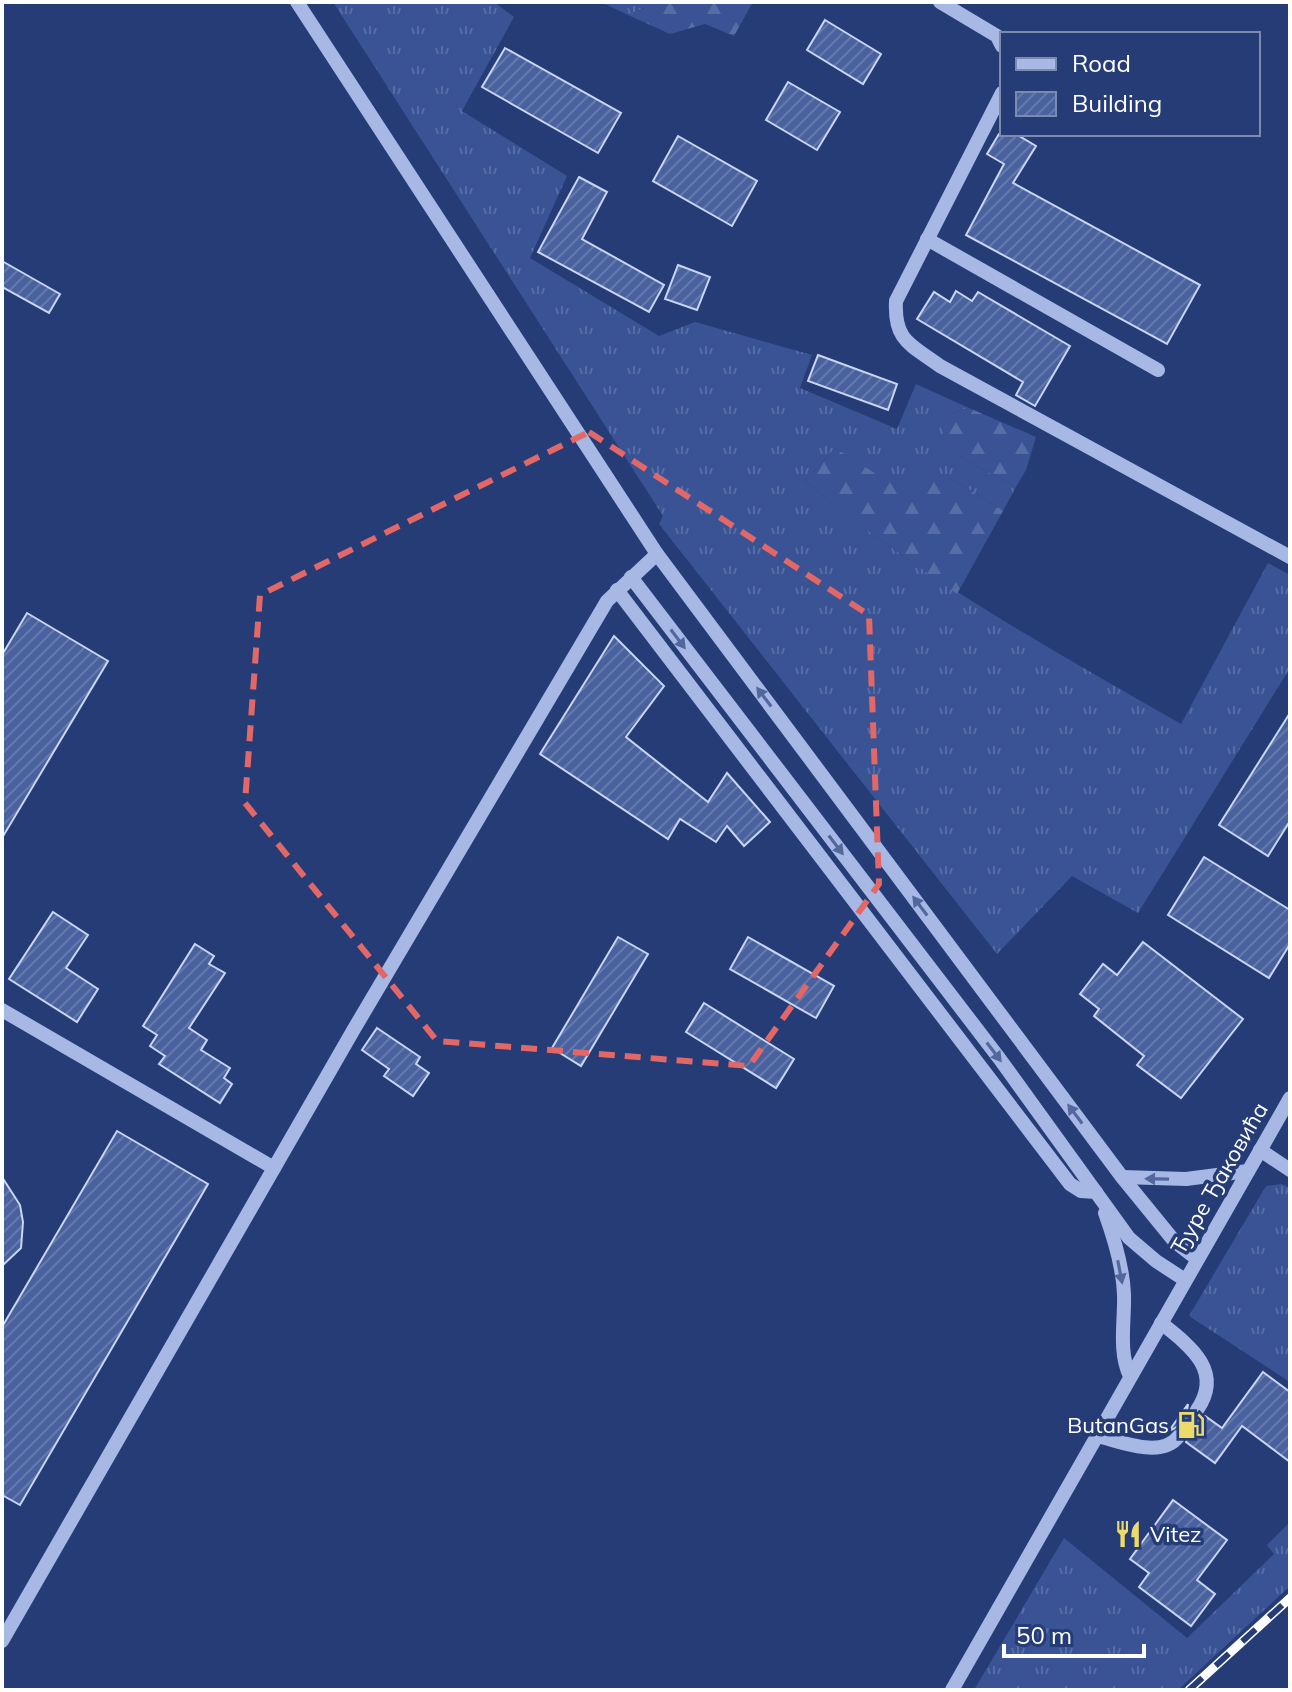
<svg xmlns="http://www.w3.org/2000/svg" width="1292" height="1692" font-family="Mulish,sans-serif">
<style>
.grass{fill:url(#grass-tufts)}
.forest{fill:url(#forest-firs)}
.building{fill:url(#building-hatch);stroke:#c9d5f3;stroke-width:2}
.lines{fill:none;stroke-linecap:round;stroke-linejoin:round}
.minor-tunnel{stroke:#46598b;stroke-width:14;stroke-dasharray:14 7;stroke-linecap:butt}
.minor{stroke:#a6b8e3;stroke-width:14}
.rail-casing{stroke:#fff;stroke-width:9}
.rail{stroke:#253c77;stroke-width:6;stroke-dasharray:18;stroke-linecap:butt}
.oneway{fill:#52679d}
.marked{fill:none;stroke:#e26868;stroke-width:6;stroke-dasharray:16 10;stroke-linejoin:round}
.labels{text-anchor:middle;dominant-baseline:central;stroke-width:7;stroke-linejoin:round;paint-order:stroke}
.street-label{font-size:22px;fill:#fff;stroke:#253c77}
.poi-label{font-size:22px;fill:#fff;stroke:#253c77;text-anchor:end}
</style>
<defs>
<pattern id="grass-tufts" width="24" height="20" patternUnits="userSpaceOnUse" patternTransform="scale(2)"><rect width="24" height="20" fill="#395395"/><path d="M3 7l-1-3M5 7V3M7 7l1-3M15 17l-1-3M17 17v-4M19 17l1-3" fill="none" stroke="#576da5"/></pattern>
<pattern id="forest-firs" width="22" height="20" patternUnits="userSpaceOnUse" patternTransform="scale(2)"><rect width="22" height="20" fill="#395395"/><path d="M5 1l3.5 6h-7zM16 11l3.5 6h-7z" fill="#576da5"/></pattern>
<pattern id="building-hatch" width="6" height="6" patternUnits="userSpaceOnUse" patternTransform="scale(2)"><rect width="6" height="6" fill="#49629f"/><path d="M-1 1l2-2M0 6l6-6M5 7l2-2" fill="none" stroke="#647aad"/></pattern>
</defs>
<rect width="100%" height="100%" fill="#253c77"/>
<g class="grass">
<path d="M333,2h161l20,15 -52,94 105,65 -37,82 129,78 36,-14 117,33 -12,33 97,41 19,-45 53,24 -18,5 6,42 59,32 -13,24 -57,-36 -38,20 -73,-47 -30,33c115,97 246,168 376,243l87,-161 22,12v93l-152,245 -66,-37 -75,78 -338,-430 4,-8z"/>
<path d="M601,2h56l-29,13z"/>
<path d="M1282,1184l8,4v194l-101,-66 77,-130z"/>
<path d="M1290,1522v64l-112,104h-204l90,-152 123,100 87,-84 -7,-9z"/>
</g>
<g class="forest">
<path d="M657,2h96l-19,34 -29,-12 -35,10 -42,-19z"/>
<path d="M969,408l67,29 -10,33 -10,17 -59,-32 -14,-23 8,-19z"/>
<path d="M835,448l73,46 20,-23 18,4 57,36 -46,83 -111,-79 -41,-34z"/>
</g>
<g class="building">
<path d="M825,20l56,34 -18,30 -56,-34z"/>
<path d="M505,48l116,65 -23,40 -116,-66z"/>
<path d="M788,82l52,30 -23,38 -51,-30z"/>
<path d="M999,134h17l20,12 -23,37 187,102 -33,59 -201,-109 38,-71 -17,-10z"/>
<path d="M678,136l79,45 -25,45 -79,-45z"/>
<path d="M579,177l28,15 -25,47 82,46 -15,27 -111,-60z"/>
<path d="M2,261l58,33 -11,19 -47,-26z"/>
<path d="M678,265l32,12 -13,33 -32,-11z"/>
<path d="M956,291l16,10 6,-9 92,54 -35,60 -19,-11 7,-13 -106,-63 17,-27 16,10z"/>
<path d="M818,355l79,29 -9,26 -80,-29z"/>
<path d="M27,613l81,48 -106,177v-183z"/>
<path d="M614,636l50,50 -38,51 82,65 19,-29 43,49 -26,24 -17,-20 -11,16 -36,-23 -12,20 -128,-85z"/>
<path d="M1290,713v108l-22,35 -49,-31z"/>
<path d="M1204,857l86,53v34l-21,34 -101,-63z"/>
<path d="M53,912l35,23 -22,33 32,21 -21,33 -68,-43z"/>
<path d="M618,937l30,17 -67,112 -29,-18z"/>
<path d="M748,937l86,49 -18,32 -86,-49z"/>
<path d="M1143,942l100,77 -62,79 -44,-33 7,-9 -50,-40 5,-7 -19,-15 23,-30 14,11z"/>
<path d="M195,944l19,12 -5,8 16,9 -36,55 18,12 -6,10 29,18 -6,10 8,6 -12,19 -61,-39 6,-8 -15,-10 7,-11 -14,-9z"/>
<path d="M704,1003l90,56 -18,29 -90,-56z"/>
<path d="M377,1028l43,29 -4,7 13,9 -16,23 -29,-20 5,-7 -27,-19z"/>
<path d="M117,1131l91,53 -188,321 -18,-10v-168z"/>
<path d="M2,1177l18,28 3,17 -2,26 -19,18z"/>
<path d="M1263,1372l27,20v70l-48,-36 -27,37 -29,-21 2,-6 -3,-6 -8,-3 -8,4 19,-27 -1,7 5,7 6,2 7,-4 17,12z"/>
<path d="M1173,1500l54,40 -30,40 18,14 -24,32 -52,-39 10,-14 -19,-14z"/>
</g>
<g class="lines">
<path class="minor-tunnel" d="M1178,1437l19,-27"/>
<g class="minor">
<path d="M297,2l360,552 465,623 53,65 22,17"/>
<path d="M940,2l57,34 5,10"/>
<path d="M1002,93l-106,208c-2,40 14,43 44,65l350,191"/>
<path d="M927,239l231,131"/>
<path d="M631,577l368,481 130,180 27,23 29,19"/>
<path d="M617,590l453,594 11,7 15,1"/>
<path d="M2,1010l272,158"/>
<path d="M1260,1150l30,20"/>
<path d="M1122,1177l64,2 62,-8"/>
<path d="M1105,1213c9,25 18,54 19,81 1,26 -6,58 6,82"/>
<path d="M1161,1323c29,23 63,48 36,87"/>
<path d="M1097,1436c23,5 64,23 81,1"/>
<path d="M2,1641l352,-612 253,-428 50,-47"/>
<path d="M952,1690l338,-592"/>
</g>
<g class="rail-casing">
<path id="rail" d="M1189,1690l101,-92"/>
</g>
<use href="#rail" class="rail"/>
</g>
<defs><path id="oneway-solid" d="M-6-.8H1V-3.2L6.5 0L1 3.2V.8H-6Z" transform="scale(2)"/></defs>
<g class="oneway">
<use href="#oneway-solid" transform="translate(678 639) rotate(53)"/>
<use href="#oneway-solid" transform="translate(764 697) rotate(-127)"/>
<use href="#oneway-solid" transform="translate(836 845) rotate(53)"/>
<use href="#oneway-solid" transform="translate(920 906) rotate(-127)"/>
<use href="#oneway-solid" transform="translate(994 1052) rotate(53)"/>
<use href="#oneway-solid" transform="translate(1075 1114) rotate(-127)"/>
<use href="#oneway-solid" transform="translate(1157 1179) rotate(-179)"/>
<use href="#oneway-solid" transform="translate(1120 1272) rotate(79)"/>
</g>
<path class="marked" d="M589,432l280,183 10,269 -130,182 -312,-25 -192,-238 15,-208z"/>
<defs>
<g id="fuel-bare" transform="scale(2.16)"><path d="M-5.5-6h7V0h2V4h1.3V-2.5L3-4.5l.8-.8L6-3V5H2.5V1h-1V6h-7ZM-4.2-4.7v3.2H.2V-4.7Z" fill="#ecdb6b" stroke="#253c77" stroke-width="2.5" paint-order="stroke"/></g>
<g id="restaurant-bare" transform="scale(2.16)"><path d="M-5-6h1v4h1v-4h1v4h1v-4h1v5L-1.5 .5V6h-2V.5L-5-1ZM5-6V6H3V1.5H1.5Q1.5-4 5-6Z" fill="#ecdb6b" stroke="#253c77" stroke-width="2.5" paint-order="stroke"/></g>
</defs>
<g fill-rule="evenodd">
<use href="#fuel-bare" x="1191" y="1425"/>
<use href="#restaurant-bare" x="1128" y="1534"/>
</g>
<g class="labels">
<g class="street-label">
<text transform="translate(1219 1178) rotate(-60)">Ђуре Ђаковића</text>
</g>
<g class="poi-label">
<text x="1169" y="1425">ButanGas</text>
<text x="1150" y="1534" text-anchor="start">Vitez</text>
</g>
</g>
<rect width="1292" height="1692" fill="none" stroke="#ffffff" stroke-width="8"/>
<rect x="1000" y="32" width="260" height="104" fill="#253c77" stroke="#7c8aad" stroke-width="2"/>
<rect x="1016" y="58" width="40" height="12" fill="#a6b8e3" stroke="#7c8aad" stroke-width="2"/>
<text x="1072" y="72" font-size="24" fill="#ffffff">Road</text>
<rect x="1016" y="92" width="40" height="24" fill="url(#building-hatch)" stroke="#7c8aad" stroke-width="2"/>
<text x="1072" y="112" font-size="24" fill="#ffffff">Building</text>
<path d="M1004 1644v12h140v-12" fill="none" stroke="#ffffff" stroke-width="4"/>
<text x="1016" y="1644" font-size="24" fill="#ffffff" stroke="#253c77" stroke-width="6" paint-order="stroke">50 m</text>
</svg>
